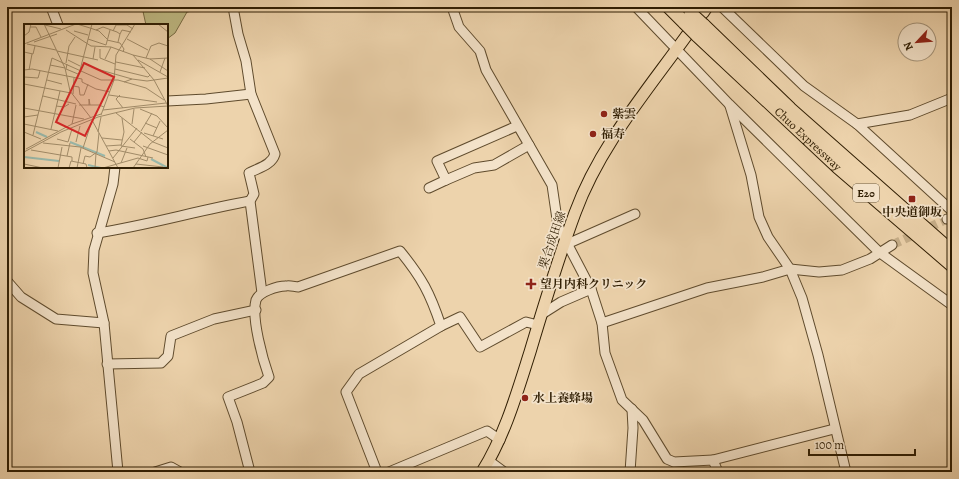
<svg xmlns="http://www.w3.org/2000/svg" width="959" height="479" font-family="Alegreya,'Noto Serif JP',serif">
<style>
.green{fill:#bfba84;stroke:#786c44}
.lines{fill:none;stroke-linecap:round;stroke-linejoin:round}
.minor-tunnel{stroke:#c7af8a;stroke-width:9;stroke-dasharray:9 4.5;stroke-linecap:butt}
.minor-casing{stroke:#5f4b2d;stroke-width:11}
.major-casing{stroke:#301e03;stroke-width:13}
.highway-casing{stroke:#301e03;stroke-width:15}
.minor{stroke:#f3e2c9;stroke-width:9}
.major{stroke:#edd3ac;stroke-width:11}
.highway{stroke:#edd3ac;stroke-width:13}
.highway-bridge-casing{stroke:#301e03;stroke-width:15;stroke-linecap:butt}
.highway-bridge{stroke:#edd3ac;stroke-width:13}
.poi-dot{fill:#8f2418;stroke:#f3e2c9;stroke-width:1.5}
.labels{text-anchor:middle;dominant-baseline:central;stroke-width:3.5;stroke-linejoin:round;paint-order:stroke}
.shield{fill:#f3e2c9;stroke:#6a593e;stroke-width:1}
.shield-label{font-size:11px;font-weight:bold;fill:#301e03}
.poi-label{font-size:12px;font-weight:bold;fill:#301e03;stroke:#f3e2c9;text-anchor:start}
.street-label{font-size:12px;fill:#301e03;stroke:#f3e2c9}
.inset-river{fill:none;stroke:#99b8aa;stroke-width:2}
.inset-road{fill:none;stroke:#a18b68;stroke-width:1}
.view{fill:#d62828;fill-opacity:0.15;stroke:#d62828;stroke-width:2}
.inset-edge{fill:none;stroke:#301e03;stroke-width:2}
</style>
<rect width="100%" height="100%" fill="#edd3ac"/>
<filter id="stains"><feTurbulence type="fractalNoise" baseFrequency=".005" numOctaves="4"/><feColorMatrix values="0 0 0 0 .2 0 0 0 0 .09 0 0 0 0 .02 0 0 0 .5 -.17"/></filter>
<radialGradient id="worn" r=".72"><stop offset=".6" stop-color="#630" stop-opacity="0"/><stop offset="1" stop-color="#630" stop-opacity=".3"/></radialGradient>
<path class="green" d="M142,7h71l-26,5 -12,21 -8,6v-14h-21z"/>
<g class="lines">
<path class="minor-tunnel" d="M892,245l55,-26"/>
<g class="minor-casing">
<g id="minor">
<path d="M51,7l7,18"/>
<path d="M233,7l5,27 8,27 5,33 24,60c-3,11 -17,14 -26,19l5,21 -4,7 12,92"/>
<path d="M452,7l7,20 21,24 6,19 66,115 6,41 33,63"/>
<path d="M636,7l93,97 150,148 73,53"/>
<path d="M722,7l82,79 53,38 95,87"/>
<path d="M167,101l39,-2 45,-5"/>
<path d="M730,106l21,69 8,42 9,20 22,32 12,29 16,57 28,117"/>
<path d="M857,124l53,-9 42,-17"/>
<path d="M517,126l-80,35 9,19 28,-12 20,-3 35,-20"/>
<path d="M115,167l-2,17 -19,66 -1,23 11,50 14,149"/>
<path d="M429,188l17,-8"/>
<path d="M947,219h5"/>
<path d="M97,233c52,-8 102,-23 153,-32"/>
<path d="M567,244l68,-30"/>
<path d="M7,281l14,16 35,22 48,4"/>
<path d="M542,314l19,-12 30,-13 11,34 3,30 17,47 21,20 24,39 7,3 39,-2 5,12"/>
<path d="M602,323l105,-35 56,-11 27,-8 29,3 23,-2 28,-11 22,-14"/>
<path d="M441,326l19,-9 20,30 46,-25 12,3"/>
<path d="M107,364l54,-1 7,-7 3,-20 43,-17 42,-9"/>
<path d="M713,460l121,-31"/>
<path d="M489,461l15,11"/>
<path d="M155,472l16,-5 9,5"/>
<path d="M250,472l-13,-50 -9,-25 35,-14 6,-6c-6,-17 -18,-59 -13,-77 3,-8 21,-14 30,-14 4,-1 9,1 12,1l102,-36c22,27 30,42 41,75l-82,48 -13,18 31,80"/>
<path d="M389,472l98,-41 13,9"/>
<path d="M630,472l3,-44 -1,-19"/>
</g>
</g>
<g class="major-casing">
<g id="major">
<path d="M703,13l4,-6"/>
<path d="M482,472c23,-37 35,-79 48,-120 14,-47 28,-93 45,-139 24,-66 71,-121 112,-178"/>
</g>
</g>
<g class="highway-casing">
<g id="highway">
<path d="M669,7l16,16"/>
<path d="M703,25l87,84 162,143"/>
<path id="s1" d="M697,35l141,132 114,98"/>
</g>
</g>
<use href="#minor" class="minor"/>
<use href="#major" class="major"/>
<use href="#highway" class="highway"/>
<g class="highway-bridge-casing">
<g id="highway-bridge">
<path d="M691,14l12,11"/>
<path d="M685,23l12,12"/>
</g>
</g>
<use href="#highway-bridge" class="highway-bridge"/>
</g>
<g class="poi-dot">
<circle cx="604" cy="114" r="4"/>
<circle cx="593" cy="134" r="4"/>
<rect x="908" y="195" width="8" height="8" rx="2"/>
<path d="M529 278h4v4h4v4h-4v4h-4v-4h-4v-4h4z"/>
<circle cx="525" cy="398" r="4"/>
</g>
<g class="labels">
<rect class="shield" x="853" y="184" width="26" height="18" rx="3"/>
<g class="shield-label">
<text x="866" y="193">E20</text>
</g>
<g class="poi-label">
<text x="612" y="114">紫雲</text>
<text x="601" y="134">福寿</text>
<text x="912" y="212" text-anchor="middle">中央道御坂</text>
<text x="540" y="284">望月内科クリニック</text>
<text x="533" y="398">水上養蜂場</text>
</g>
<g class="street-label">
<text stroke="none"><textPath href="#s1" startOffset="152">Chuo Expressway</textPath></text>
<text transform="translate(552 240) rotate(-71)">栗合成田線</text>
</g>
</g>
<g transform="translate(24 24)">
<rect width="144" height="144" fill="#edd3ac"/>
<path class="inset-river" d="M12,108l11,5M46,118l35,14M0,133l35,4M127,135l17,9M64,141l13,3"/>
<path class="inset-road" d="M20,0l21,44 5,23 21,27M53,0l13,4M134,0l10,8M21,1l16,4M6,3h6l5,10M66,4l9,3 8,8M42,6l25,16 20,1 22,8 21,25 14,26M72,6l7,-3 14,5 3,2 -2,8M50,7l14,4M89,7l3,-6h11l6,4M96,10l2,-4 9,2M0,12l5,-4 2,-8M64,15l18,6 4,-15M103,15l21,11M83,16l13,3 4,6 -1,3M10,18l23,-8M0,20l52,-20M3,20l29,6M76,25v9l15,6M33,27l41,9M0,28l9,2 2,-8M109,31l17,4 18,-1M122,34l5,-12 8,-3 9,3M69,35l2,-12M81,35l6,-12M126,35l18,12M44,36l12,6M114,36l30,17M92,38l29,6M42,39l3,-17 6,-9M43,40l-1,5 12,5M26,41l15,3M73,45l35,10M91,45l33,8 2,-2M0,46l8,-1 50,10v3l14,7 14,3M5,46l3,-16M56,46l12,-46M136,48l5,-14M0,53l14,1 2,-7M23,56l15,4M100,58l8,-3 15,2 21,-3M0,60l47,9M49,62l6,1 1,8h4l4,-11M49,70l1,-16M85,71l48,7M96,71l-4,4 7,9M19,72l33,8M55,81h20l5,2M65,81v-6l1,6M32,82l8,1 5,-3M0,84l60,11M116,85l17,7 11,12M79,86l63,-7M92,89l37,29 15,6M77,91l13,-35 2,-25 19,-31M0,93l14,-2M68,96l26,48M121,99l12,5M0,100l34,7M48,100l4,-19M108,100l2,-15M27,105l9,-38M117,107l11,-18M0,108l17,7M74,108l3,-15M120,109l19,6M9,111l19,-77 49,22h17l28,8 18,12M129,112l7,-15M78,114l20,2M33,115l11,3 4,-13M106,115l13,10 3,8M52,118l4,-16M110,118l8,-10M19,119l37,4 35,15M82,122l15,-1M97,122l3,-14 -2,-14M97,122l14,2M119,122l25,9M59,124l9,-27M2,125l46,-25 29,-10M7,126l41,7v4M85,127l7,-1 37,8M0,128l37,-20 37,-15 37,-9 33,-2M43,132l3,-13M89,134l24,-30M97,139l6,-15M0,140l19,4M59,140l2,-8 5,1 7,-5 2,-19M112,140l27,3M34,144l4,-21M45,144l2,-7 15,3 1,4M53,144l4,-20M71,144l1,-15M79,144l35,-10 9,3 1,-4M109,144l17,-24 18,-14"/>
<path class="view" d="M60,39l30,14 -29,59 -29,-14z"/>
<rect width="144" height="144" class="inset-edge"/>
</g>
<rect width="959" height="479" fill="none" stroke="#edd3ac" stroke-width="24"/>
<rect x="8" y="8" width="943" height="463" fill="none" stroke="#301e03" stroke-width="2"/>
<rect x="12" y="12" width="935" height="455" fill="none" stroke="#301e03"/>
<g transform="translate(917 42) rotate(244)"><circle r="19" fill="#f3e2c9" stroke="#a5947a"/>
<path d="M0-3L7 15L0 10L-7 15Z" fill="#8f2418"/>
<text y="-6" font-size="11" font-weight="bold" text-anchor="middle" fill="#301e03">N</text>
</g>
<path d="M809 449v6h106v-6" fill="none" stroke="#301e03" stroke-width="2"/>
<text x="815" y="449" font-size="12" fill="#301e03" stroke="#f3e2c9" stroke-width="3" paint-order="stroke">100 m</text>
<rect width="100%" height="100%" filter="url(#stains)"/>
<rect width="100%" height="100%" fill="url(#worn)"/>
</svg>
